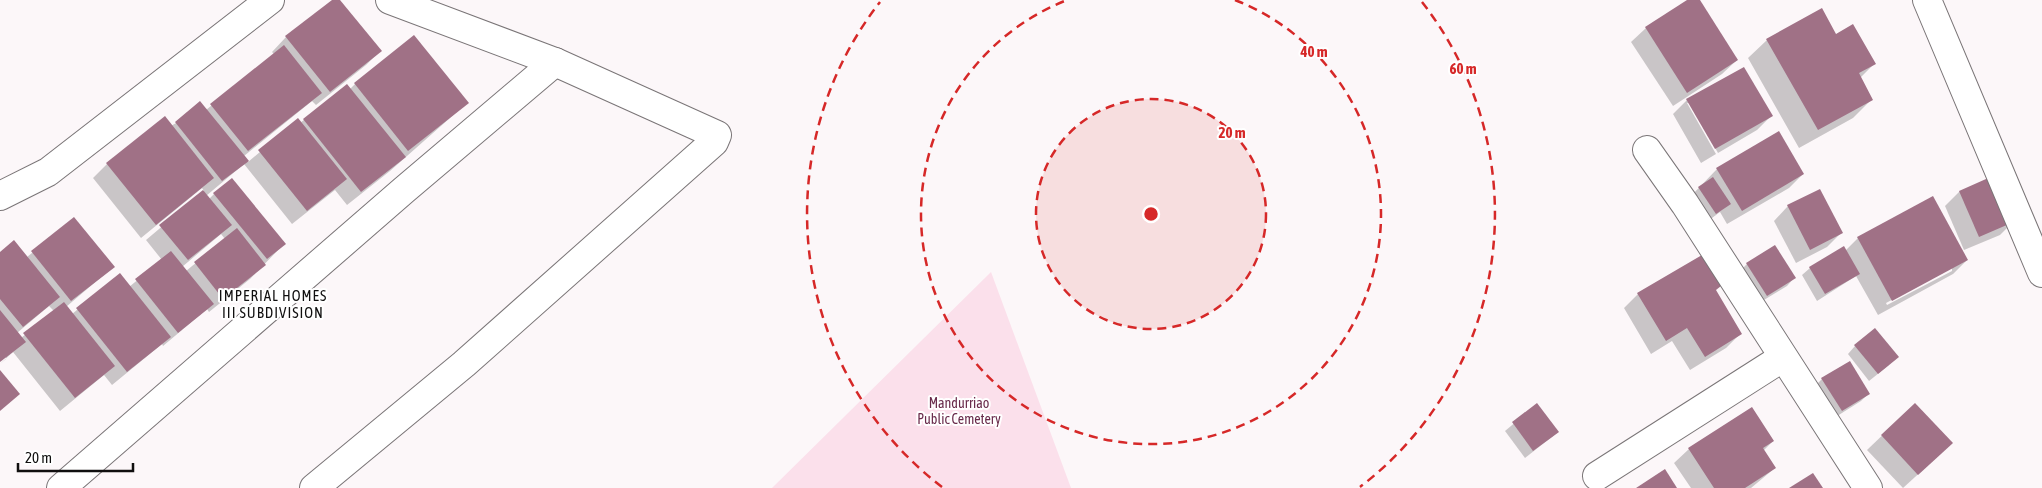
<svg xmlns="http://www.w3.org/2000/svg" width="2042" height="488" font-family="'Asap Condensed',sans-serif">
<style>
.green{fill:#fbe0eb}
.shadow{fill:#0003;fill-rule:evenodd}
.building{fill:#a07186}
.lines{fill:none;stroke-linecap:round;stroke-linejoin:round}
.minor-casing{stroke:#7a7577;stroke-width:30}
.minor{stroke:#fff;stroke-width:28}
.ring{fill:none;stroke:#d62828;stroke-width:2.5;stroke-dasharray:9 6}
.labels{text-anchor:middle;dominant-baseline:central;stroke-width:4;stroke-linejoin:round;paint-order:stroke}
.park-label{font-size:14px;fill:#692b4b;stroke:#fff}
.neighbourhood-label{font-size:15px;letter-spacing:1px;fill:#100f0f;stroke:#fff}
.centre{fill:#d62828;stroke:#fff;stroke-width:2.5}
.ring-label{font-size:15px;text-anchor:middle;font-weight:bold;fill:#d62828;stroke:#fff;stroke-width:4;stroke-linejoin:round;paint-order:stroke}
</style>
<rect width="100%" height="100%" fill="#fcf7f9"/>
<path class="green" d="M991,272l80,216h-299z"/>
<g class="shadow">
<path d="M334,0h5l41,51 -14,14 -50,40 -4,-4 -68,55 4,6 50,-42 2,3 47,-37 3,3 5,-5 112,19 -77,68 -43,34 -12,-15 -43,34 -48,-60 -38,32 3,3 5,-5 70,50 -34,35 -41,33 -2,-3 -44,37 -1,-2 -50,41 -8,-10 -44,36 -47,-59 -13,12 6,-5v-3l-6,4v-107l27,4 47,-38 39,48 -47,40 6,7 48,-39 9,12 33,-27 -16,-20 58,-49 -2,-3 -61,50 -48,-60 14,-14 69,-41 30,-13 68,-56 -2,-2 14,-15zM221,234l4,5 -39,32 -4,-4zM49,306l5,5 -33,27 -4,-5z"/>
<path d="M1689,0h9l39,60 -15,14 -49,32 -42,-64 15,-14z"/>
<path d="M1835,36l39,28 -14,14 12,21 -19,19 -54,30 -51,-90 19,-18z"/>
<path d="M1687,100l84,16 -14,14 -39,23 -28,-50h-3l29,51 -15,9 -28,-49z"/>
<path d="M1717,169l86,5 -14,14 -62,36 -7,-12 -12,9 -17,-25z"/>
<path d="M1995,177l19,44 -14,14 -36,15 -19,-44 14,-14z"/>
<path d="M1788,206l53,27 -14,14 -31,16 -22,-42z"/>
<path d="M1858,238l109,22 -14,14 -75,41 -22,-39 -39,25 -15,-26 8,-7 35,-17zM1952,268v3l-65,34 -1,-2z"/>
<path d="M1747,264l47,14 -7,8 -28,17 -20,-31z"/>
<path d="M1714,291l26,43 -14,14 -36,22 -18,-29 -21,13 -27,-46 14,-14z"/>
<path d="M1855,346l34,19 -20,16 -21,-27z"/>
<path d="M1822,379l47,14 -8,8 -27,17 -20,-31z"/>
<path d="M1537,404l21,28 -33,26 -20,-27z"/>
<path d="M1915,404l22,53 -34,31 -36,-38z"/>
<path d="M1773,441l-10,10 12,17 -24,20h-60l-17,-25 15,-14z"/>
</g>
<g class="building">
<path d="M332,0h8l42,51 -52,41 -45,-56z"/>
<path d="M1687,0h13l38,60 -51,33 -42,-66z"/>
<path d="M1822,8l14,26 17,-10 23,40 -17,9 14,27 -55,30 -52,-91z"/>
<path d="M414,35l55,68 -61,48 -54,-68z"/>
<path d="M284,45l38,48 -74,58 -38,-47z"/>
<path d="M1744,67l29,49 -58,33 -29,-50z"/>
<path d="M347,84l59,73 -45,35 -58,-73z"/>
<path d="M200,101l49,60 -27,20 -47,-59z"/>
<path d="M165,116l49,62 -58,47 -50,-62z"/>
<path d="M298,118l49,61 -40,32 -49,-61z"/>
<path d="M1779,131l25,43 -62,37 -26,-43z"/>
<path d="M1995,175l21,46 -37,16 -20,-46z"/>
<path d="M1713,177l18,27 -15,10 -18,-27z"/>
<path d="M232,178l54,66 -19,15 -54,-66z"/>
<path d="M1820,189l23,44 -33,17 -23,-45z"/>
<path d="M203,190l29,35 -44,35 -29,-35z"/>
<path d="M1933,196l35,64 -76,41 -35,-64z"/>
<path d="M74,217l41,50 -44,34 -40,-50z"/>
<path d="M237,228l29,37 -43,34 -29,-37z"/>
<path d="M14,240l46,57 -37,30 -23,-28v-47z"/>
<path d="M1775,245l21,33 -29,18 -21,-33z"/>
<path d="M1844,246l16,28 -35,20 -16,-27z"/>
<path d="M171,251l43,53 -36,29 -43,-54z"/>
<path d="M1702,255l19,31 -5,4 26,44 -37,23 -18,-29 -21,13 -29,-48z"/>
<path d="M120,273l51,64 -44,35 -51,-64z"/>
<path d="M64,302l51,64 -40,32 -52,-65z"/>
<path d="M0,310l26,32 -26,20z"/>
<path d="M1875,328l24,29 -21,17 -24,-29z"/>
<path d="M1850,361l20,33 -28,17 -21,-33z"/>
<path d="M0,370l20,24 -20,17z"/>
<path d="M1537,403l22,29 -26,19 -21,-29z"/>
<path d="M1915,403l38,40 -35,32 -37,-40z"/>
<path d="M1752,407l22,34 -11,7 13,20 -31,20h-31l-26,-40z"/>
<path d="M1665,469l12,19h-41z"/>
<path d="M1813,473l10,15h-34z"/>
</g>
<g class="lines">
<g class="minor-casing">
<g id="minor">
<path d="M1927,0l115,273"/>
<path d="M1647,150l38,54 183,284"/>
<path d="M0,196l48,-24 222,-172"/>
<path d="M1597,476l185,-118"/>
<path d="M61,488l343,-298 151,-128"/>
<path d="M314,488l150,-124 250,-222 3,-7 -162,-73 -165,-62"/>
</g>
</g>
<use href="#minor" class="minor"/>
</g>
<circle cx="1151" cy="214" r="115" fill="#d62828" fill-opacity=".12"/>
<g class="ring">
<circle cx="1151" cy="214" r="115"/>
<path d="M1235 0A230 230 0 1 1 1067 0"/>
<path d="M942 487A344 344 0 0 1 880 2M1422 2A344 344 0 0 1 1360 487"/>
</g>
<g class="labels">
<g class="park-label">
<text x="959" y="403">Mandurriao<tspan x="959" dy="16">Public Cemetery</tspan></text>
</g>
<g class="neighbourhood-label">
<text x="273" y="295">IMPERIAL HOMES<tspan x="273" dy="17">III SUBDIVISION</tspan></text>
</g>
</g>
<circle cx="1151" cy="214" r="8" class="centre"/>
<g class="ring-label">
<text x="1314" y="57">40 m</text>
<text x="1463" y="74">60 m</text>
<text x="1232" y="138">20 m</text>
</g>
<path d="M18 463v8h115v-8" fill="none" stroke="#100f0f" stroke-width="2.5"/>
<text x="25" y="463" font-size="15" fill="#100f0f" stroke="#ffffff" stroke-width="4" paint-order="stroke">20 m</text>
</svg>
